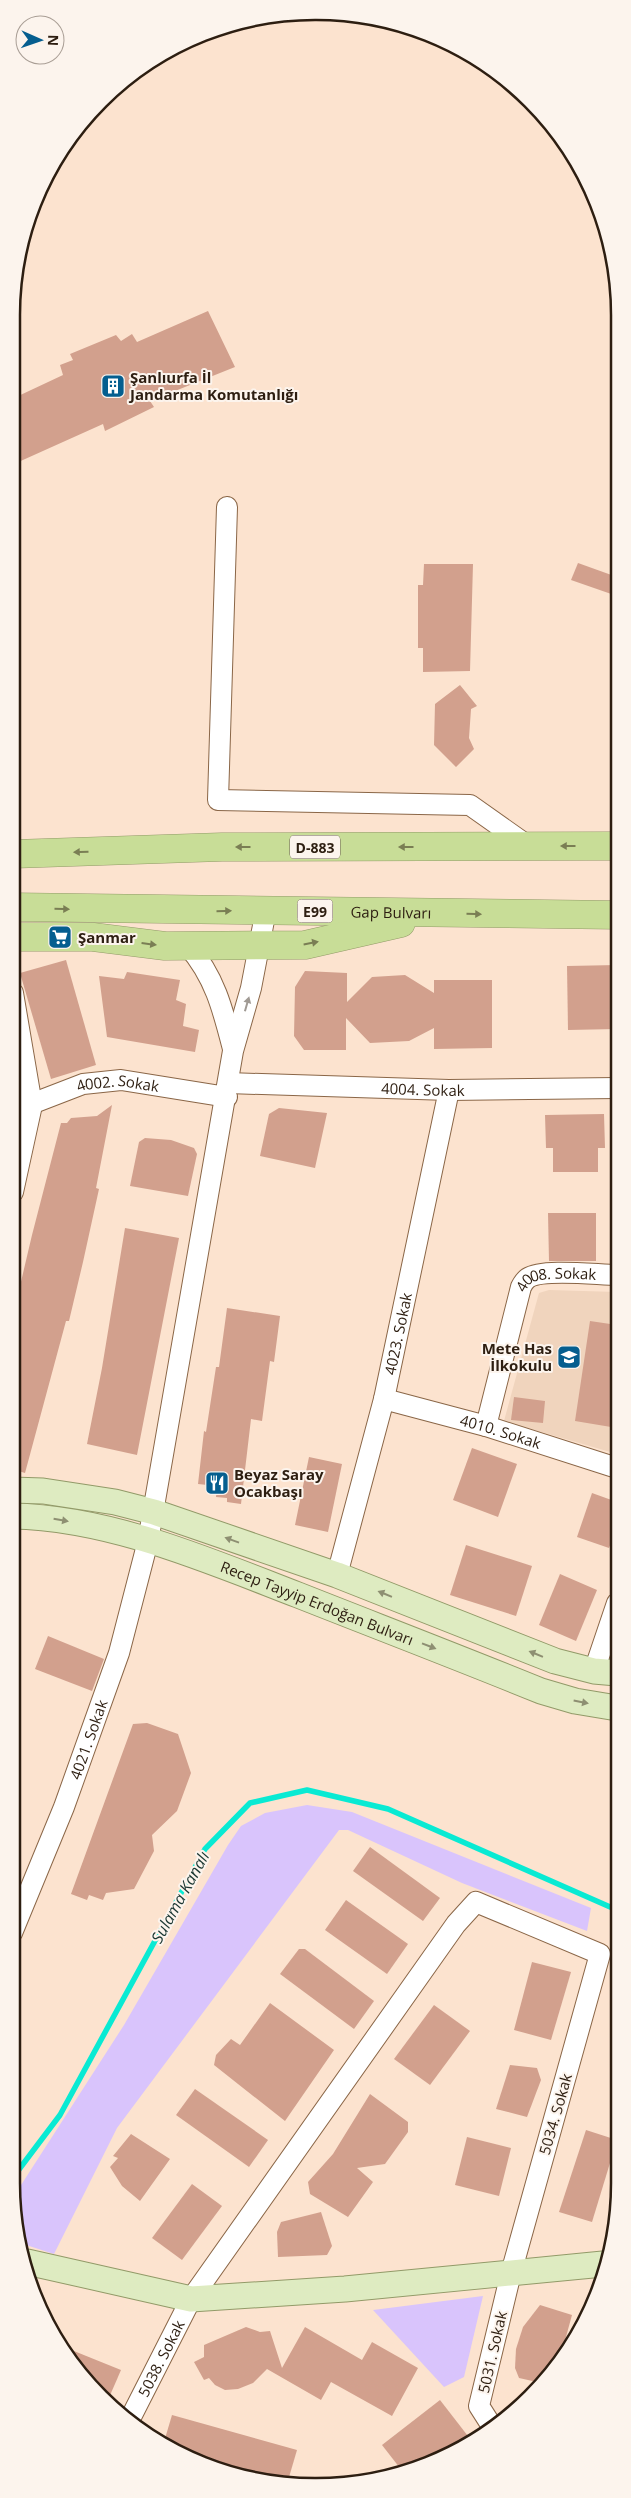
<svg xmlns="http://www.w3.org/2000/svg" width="631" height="2498" font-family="'Open Sans',sans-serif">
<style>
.built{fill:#f0d4bd}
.green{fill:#d9c4fc}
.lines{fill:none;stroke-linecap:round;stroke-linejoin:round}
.stream{stroke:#09ead3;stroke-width:5.5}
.building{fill:#d2a08d}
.minor-casing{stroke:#8a6647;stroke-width:22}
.major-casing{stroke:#929a68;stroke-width:27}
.highway-casing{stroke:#929a68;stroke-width:29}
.minor{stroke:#fff;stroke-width:20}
.major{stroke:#deebc1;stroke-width:25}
.highway{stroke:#c8dd97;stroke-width:28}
.oneway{fill:#7a7e54}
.oneway2{fill:#a09a94}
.oneway3{fill:#8e8f72}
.labels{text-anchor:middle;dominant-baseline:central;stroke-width:4;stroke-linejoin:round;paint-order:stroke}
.shield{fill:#fcf4ed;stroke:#6b5e53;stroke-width:1}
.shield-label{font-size:14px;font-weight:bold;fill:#2d1e11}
.poi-label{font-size:15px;font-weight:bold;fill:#2d1e11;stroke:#fcf4ed;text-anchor:start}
.street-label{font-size:15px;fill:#2d1e11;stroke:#fcf4ed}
.water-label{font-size:16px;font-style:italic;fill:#193631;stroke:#fcf4ed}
.rim{fill:none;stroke:#2d1e11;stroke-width:2.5}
</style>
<rect width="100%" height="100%" fill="#fce3cf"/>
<path class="built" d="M549,1290l68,2v162l-113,-33 35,-128z"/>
<g class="green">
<path d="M307,1805l45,7 239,96 -4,23 -125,-48 -114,-53h-9l-222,298 -63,126 -31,-10 -9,-48 110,-171 104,-180 13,-19 24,-13z"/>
<path d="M483,2296l-19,81 -20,10 -71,-77z"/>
</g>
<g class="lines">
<path class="stream" d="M11,2180l49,-65 145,-266 45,-46 57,-13 81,19 229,101"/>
</g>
<g class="building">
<path d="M208,311l27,56 -85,34 4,6 -49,24 -2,-7 -89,40v-66l49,-23 -3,-10 13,-5 -3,-6 46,-19 5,6 11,-7 5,8z"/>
<path d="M578,563l39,14v19l-46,-16z"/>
<path d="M424,564h49l-3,107 -47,1v-24h-5v-63h5z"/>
<path d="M460,685l17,21 -6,3 -2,29 5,11 -18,18 -22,-22 1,-41z"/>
<path d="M66,960l30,105 -45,14 -31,-106z"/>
<path d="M617,965v64l-49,1 -1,-64z"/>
<path d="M305,971l42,2v29l25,-25 33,-2 29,18v-13h58v68l-58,1v-21l-25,13 -39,2 -24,-25v32h-42l-10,-14 1,-49z"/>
<path d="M127,972l53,8 -4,20 10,4 -3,22 16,4 -4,22 -88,-15 -8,-61 25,3z"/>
<path d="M112,1105l-16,83 3,1 -16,73 -14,59h-3l-41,152 -13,-4v-149l20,-85 29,-112h6l4,-5 26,-2z"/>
<path d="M279,1108l48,5 -12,55 -55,-12 9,-42z"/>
<path d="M604,1114l1,34h-7v24h-45v-24h-7l-1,-33z"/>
<path d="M145,1138l26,2 23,8 3,6 -9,42 -58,-10 9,-44z"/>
<path d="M548,1213h48v48h-47z"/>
<path d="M125,1228l54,10 -42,217 -50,-11 15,-76z"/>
<path d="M227,1308l53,8 -6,46 -4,-1 -8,60 -11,-2 -10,85 -14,-2v-4l-11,-1 1,-11 -19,-2 6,-53 2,1 10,-65h3z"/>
<path d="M590,1321l27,4v103l-42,-7z"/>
<path d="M514,1397l31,4 -2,22 -32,-3z"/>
<path d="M472,1448l45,16 -19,53 -45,-17z"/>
<path d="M309,1457l33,7 -14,68 -33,-7z"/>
<path d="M592,1493l25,9v24l-8,22 -32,-11z"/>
<path d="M466,1545l66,21 -16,50 -66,-21z"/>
<path d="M560,1574l37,16 -21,51 -37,-16z"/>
<path d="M48,1636l56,23 -12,32 -57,-22z"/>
<path d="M147,1723l31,11 13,39 -14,38 -25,24 2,16 -20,38 -28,4 -3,7 -14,-5 -2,5 -16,-6 62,-170z"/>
<path d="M370,1847l70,51 -17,23 -70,-50z"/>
<path d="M346,1900l62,44 -21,30 -62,-44z"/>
<path d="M299,1949h6l69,52 -20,28 -74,-55z"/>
<path d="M532,1962l39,10 -20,68 -37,-10z"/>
<path d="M270,2003l64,47 -49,71 -71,-56 2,-10 15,-16 9,6z"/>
<path d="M434,2005l36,26 -40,54 -36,-26z"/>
<path d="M510,2065l27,3 4,12 -14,37 -31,-8z"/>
<path d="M195,2089l73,51 -19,27 -73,-52z"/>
<path d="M370,2094l38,28v10l-23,32 -28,4 16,14 -25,35 -38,-23 -2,-12 25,-28z"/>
<path d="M586,2130l31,10 -25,82 -33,-10z"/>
<path d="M131,2134l39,25 -30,42 -18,-15 -12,-19 8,-9 -5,-2z"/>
<path d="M467,2137l44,11 -12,48 -44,-11z"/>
<path d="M192,2184l30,22 -40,54 -30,-22z"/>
<path d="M321,2212l11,34 -5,9 -49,2 -1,-25 4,-10z"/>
<path d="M540,2305l32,10 -11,40 -24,27 -18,-4 -4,-10 1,-19 7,-22z"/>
<path d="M246,2327l14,5 10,-1 12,37 23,-41 57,33 10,-18 46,26 -26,48 -61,-34 -10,18 -54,-31 -14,14 -15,6 -13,1 -10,-5 -6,-7 -5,2 -10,-18 10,-5v-12z"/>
<path d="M64,2347l57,23 -13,30 -21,-17z"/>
<path d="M440,2400l31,40 -58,31 -10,1 -21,-27z"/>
<path d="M172,2415l125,35 -10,34 -106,-29 -17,-13z"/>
</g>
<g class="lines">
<g class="minor-casing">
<g id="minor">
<path d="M227,507l-9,293 252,5 58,41"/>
<path d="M188,946c27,31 35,64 45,103"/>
<path id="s1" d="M228,1083l221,7 168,-2"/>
<path id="s2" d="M13,1111l70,-27 38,-4 106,17"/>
<path d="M13,1192l19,-87 -19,-112"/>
<path id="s3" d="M384,1399l102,27 131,42"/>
<path id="s4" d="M486,1426l35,-139c1,-2 4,-7 7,-9 15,-10 70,-3 89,-3"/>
<path id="s5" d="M337,1575l47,-176 65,-309"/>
<path d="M594,1671l23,-68"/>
<path id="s6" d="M12,1933l52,-126 55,-154 29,-112 85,-490 18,-63 15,-78"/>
<path id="s7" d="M131,2417l60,-118 265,-375 20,-22 124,52 -89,319 -32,133 14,22"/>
</g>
</g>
<g class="major-casing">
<g id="major">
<path d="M12,1490l31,1 72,11 39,10 183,63 218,86 39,10 23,2"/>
<path id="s8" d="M12,1516c99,2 195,44 286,79 81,32 162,63 243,96l34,10 42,7"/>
<path d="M27,2262l164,37 154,-10 258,-25"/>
</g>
</g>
<g class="highway-casing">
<g id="highway">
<path d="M13,854l209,-7 395,-1"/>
<path id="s9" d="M13,907l604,8"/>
<path d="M13,937h80l72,9 140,-1 96,-22"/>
</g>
</g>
<use href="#minor" class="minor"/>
<use href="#major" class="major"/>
<use href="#highway" class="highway"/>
</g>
<defs><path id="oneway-solid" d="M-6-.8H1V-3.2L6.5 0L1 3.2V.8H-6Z" transform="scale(1.25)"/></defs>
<g class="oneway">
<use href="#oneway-solid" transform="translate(568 846) rotate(180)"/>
<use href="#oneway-solid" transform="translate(243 847) rotate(180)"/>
<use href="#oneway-solid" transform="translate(406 847) rotate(180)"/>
<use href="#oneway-solid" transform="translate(81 852) rotate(178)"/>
<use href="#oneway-solid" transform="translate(62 909) rotate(1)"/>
<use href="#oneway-solid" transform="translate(224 911) rotate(-1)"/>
<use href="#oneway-solid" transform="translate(474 914) rotate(1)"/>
<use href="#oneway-solid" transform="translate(311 943) rotate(-11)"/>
<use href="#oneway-solid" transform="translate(149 944) rotate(7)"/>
</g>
<use class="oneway2" href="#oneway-solid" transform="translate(247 1004) rotate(-74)"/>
<g class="oneway3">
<use href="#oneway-solid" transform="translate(61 1520) rotate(10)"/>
<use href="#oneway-solid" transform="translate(232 1540) rotate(-160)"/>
<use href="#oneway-solid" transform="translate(385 1594) rotate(-158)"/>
<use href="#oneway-solid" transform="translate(429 1646) rotate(21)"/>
<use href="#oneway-solid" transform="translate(536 1654) rotate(-158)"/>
<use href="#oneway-solid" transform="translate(581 1702) rotate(11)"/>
</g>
<defs>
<g id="building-square" transform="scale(1.25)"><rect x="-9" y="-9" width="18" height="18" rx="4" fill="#055e8f" stroke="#fcf4ed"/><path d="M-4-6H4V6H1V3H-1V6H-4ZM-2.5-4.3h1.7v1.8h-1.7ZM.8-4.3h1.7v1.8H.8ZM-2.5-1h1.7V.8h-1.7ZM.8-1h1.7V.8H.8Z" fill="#fff"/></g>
<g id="supermarket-square" transform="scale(1.25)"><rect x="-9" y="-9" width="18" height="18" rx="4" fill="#055e8f" stroke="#fcf4ed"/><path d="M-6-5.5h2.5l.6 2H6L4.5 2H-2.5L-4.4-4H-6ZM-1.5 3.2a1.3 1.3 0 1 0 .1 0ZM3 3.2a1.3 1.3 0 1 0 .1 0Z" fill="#fff"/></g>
<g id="school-square" transform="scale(1.25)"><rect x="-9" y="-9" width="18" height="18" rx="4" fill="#055e8f" stroke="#fcf4ed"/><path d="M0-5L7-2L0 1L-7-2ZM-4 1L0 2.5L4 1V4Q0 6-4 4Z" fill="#fff"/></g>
<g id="restaurant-square" transform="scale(1.25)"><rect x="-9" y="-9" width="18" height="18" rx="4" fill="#055e8f" stroke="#fcf4ed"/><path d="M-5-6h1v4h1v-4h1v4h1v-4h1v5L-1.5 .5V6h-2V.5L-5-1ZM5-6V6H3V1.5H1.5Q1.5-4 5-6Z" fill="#fff"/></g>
</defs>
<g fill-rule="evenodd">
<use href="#building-square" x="113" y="386"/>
<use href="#supermarket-square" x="60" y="937"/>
<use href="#school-square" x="569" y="1357"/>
<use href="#restaurant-square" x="217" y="1483"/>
</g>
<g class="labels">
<g class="shield">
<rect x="290" y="835.5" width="50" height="23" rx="4"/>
<rect x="297.5" y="899.5" width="35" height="23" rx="4"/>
</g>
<g class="shield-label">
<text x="315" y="847">D-883</text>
<text x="315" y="911">E99</text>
</g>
<g class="poi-label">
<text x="130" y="377">Şanlıurfa İl<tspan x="130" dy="17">Jandarma Komutanlığı</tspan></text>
<text x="78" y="937">Şanmar</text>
<text x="552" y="1348" text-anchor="end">Mete Has<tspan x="552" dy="17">İlkokulu</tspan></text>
<text x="234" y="1474">Beyaz Saray<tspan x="234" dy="17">Ocakbaşı</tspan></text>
</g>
<g class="street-label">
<text stroke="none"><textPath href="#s9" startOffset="378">Gap Bulvarı</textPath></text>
<text stroke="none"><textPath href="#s2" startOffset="110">4002. Sokak</textPath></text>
<text stroke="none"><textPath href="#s1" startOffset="195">4004. Sokak</textPath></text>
<text stroke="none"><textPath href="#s4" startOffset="182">4008. Sokak</textPath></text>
<text stroke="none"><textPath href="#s5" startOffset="249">4023. Sokak</textPath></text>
<text stroke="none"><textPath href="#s3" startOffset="121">4010. Sokak</textPath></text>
<text stroke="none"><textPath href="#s8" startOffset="319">Recep Tayyip Erdoğan Bulvarı</textPath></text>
<text stroke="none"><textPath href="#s6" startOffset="208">4021. Sokak</textPath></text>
<text transform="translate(555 2114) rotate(-74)">5034. Sokak</text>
<text transform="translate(492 2352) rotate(-77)">5031. Sokak</text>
<text stroke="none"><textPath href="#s7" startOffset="66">5038. Sokak</textPath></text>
</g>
<g class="water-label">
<text transform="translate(180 1897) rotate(-61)">Sulama Kanalı</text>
</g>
</g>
<path d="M0 0H631V2498H0ZM315 20H316A295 295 0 0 1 611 315V2183A295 295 0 0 1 316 2478H315A295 295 0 0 1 20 2183V315A295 295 0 0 1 315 20Z" fill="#fcf4ed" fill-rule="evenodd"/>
<path class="rim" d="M315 20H316A295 295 0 0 1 611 315V2183A295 295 0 0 1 316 2478H315A295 295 0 0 1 20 2183V315A295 295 0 0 1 315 20Z"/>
<g transform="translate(40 40) rotate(92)"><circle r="24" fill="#fcf4ed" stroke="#a99e95"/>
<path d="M0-4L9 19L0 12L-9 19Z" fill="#055e8f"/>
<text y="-8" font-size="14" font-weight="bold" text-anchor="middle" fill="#2d1e11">N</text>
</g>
</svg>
